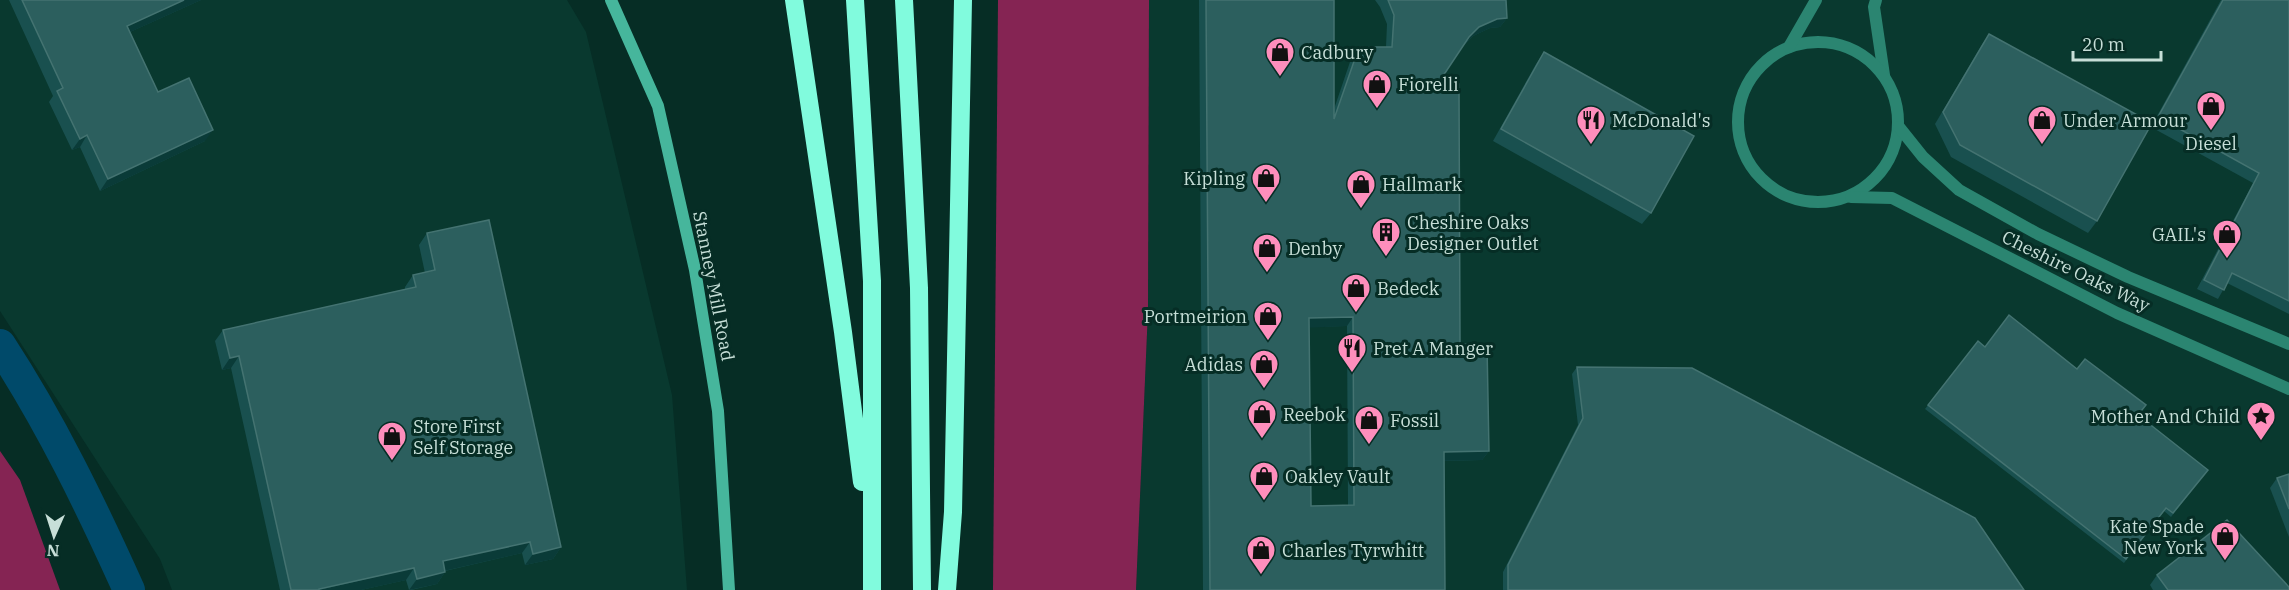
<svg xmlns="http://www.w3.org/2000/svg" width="2289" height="590" font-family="'IBM Plex Serif',serif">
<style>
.built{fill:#09392f}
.forest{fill:#852453}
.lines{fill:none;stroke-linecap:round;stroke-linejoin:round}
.canal{stroke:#004a6a;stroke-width:32}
.street{stroke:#2b8571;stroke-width:12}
.secondary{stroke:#46b69c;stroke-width:12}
.highway{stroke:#81fbdd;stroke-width:18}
.wall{fill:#19504f;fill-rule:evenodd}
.shaded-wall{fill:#0a3b38}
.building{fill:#2c5f5e;stroke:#447371;stroke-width:1.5;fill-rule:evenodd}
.labels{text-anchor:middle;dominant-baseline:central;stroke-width:6;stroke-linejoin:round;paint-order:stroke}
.poi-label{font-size:18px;fill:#c7dfd8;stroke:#062d25;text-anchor:start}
.street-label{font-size:18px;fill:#c7dfd8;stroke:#062d25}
</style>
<rect width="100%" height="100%" fill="#062d25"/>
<g class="built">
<path d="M0,0h567l19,32 86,363 15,195h-515l-12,-31 -160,-248z"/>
<path d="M1149,0h1140v590h-1153l12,-280z"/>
</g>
<g class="forest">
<path d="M998,0h151l-1,310 -12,280h-143z"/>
<path d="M0,451l20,29 40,110h-60z"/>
</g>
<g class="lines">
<path class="canal" d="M0,345c51,78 91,161 129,245"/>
<g class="street">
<path d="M1876,0l-2,7 10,68"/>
<circle cx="1818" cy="122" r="80"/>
<path d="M1789,47l27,-47"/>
<path d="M1899,127l24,30 36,33 79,44 90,43 161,67"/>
<path d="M1851,197l41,1 225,115 172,76"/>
</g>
<path class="secondary" d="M611,0l47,106 37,164 23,141 11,179"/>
<g class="highway">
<path d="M794,0l49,332 19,150"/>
<path d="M855,0l17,281v309"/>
<path d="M904,0l15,288 3,302"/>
<path d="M947,590l6,-78 10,-512"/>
</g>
</g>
<g class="wall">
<path d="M9,0h192l-71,32 28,60 47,49 -105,50 -20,-44 -8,3 -23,-48 4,-6z"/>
<path d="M1199,0h135v109l18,-53 7,-9h27l1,-23 -7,-17 -5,-7h131l1,18 -7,9 -10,1 -17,8 -10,10 -24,36 21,262 29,107 -7,9 -38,1 1,129h-242zM1347,326l1,179 -37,1 -2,-179z"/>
<path d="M2221,0h68v314l-62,-31 -9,16 -21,-10 56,-106 -102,-56z"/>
<path d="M1989,34l108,187 -9,12 -137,-76 -16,-33 46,-78z"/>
<path d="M1544,52l107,161 -9,11 -149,-83 43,-77z"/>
<path d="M427,233l134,314 -8,12 -28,6 -3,-12 -77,18v1l-8,12 -26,6h-2l-3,-10 -45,10h-81l-49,-222 -9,2 -7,-29 8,-11 182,-41v-2l8,-12 12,-2 -6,-28z"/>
<path d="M1978,341l7,6 153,69 70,54 -37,47 -7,-6 -40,52 -199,-154z"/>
<path d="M1577,367l447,223h-521v-18l75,-147 -6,-51z"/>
<path d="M2289,474v63l-19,-49 7,-10z"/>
<path d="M2157,575l132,15h-136l-3,-5z"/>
</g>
<g class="shaded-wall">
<path d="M184,0h17l-82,37 8,-11z"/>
<path d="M1507,18l-7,9 -10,1 -17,8 -10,10 6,-9 10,-10 18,-8z"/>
<path d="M213,130l-8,11 -105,50 8,-12z"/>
<path d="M87,135l-7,12 -8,3 8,-11z"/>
<path d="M1353,317l-6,9 -45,2 7,-10z"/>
<path d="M239,356l-8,12 -9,2 8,-12z"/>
<path d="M1489,451l-7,9 -45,1 7,-9z"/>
<path d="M530,542l-8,11 -87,20 8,-12z"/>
<path d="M561,547l-8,12 -28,6 8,-11z"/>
<path d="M414,568l-8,12 -45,10h-42z"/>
<path d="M445,572l-8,12 -28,6 8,-11z"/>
</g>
<g class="building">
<path d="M22,0h162l-57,26 31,66 31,-14 24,52 -105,49 -21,-44 -7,4 -23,-48 6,-3z"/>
<path d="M1206,0h128v119l25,-72h33l2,-32 -6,-15h118l1,18 -10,1 -18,8 -10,10 -30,45 20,2 1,260 27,1 2,106 -45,1 1,138h-235zM1353,317l1,188 -43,1 -2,-188z"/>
<path d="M2223,0h66v301l-57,-28 -8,17 -20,-10 55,-107 -101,-56z"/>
<path d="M1989,34l163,89 -55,98 -137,-76 -17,-33z"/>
<path d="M1544,52l150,84 -43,77 -150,-84z"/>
<path d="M489,220l72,327 -28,7 -3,-12 -87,19 2,11 -28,7 -3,-11 -95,21v1h-28l-52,-234 -9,2 -7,-28 193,-43 -3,-12 22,-5 -8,-37z"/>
<path d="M2009,315l68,54 8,-10 61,46 -8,10 70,55 -35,43 -7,-5 -40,51 -198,-154 50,-64 7,6z"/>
<path d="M1577,367l115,1 283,150 49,72h-516v-25l75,-147z"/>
<path d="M2289,474v35l-12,-31z"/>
<path d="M2227,520l62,67v3h-121l-11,-15z"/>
</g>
<defs>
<g id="shop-pin" transform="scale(1.5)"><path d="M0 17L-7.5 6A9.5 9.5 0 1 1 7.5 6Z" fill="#fe8ebc" stroke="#062d25"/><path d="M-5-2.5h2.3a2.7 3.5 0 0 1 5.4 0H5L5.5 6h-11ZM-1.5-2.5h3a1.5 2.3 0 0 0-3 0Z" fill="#111"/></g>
<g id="restaurant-pin" transform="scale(1.5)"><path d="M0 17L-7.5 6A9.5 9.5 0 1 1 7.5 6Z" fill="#fe8ebc" stroke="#062d25"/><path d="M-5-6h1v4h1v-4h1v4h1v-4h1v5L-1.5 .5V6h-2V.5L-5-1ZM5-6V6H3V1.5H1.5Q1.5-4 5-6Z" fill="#111"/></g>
<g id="building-pin" transform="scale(1.5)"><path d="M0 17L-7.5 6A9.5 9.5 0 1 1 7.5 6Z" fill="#fe8ebc" stroke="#062d25"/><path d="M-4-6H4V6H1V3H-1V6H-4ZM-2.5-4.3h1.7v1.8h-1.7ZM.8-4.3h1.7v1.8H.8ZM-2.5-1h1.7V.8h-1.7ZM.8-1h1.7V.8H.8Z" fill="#111"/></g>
<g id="sight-pin" transform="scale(1.5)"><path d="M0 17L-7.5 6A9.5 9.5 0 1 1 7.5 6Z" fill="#fe8ebc" stroke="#062d25"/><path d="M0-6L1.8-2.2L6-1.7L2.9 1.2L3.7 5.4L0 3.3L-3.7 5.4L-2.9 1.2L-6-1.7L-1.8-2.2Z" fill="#111"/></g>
</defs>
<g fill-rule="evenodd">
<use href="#shop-pin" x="1280" y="52"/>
<use href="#shop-pin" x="1377" y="84"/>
<use href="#shop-pin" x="2211" y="106"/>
<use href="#restaurant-pin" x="1591" y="120"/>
<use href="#shop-pin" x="2042" y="120"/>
<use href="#shop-pin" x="1266" y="178"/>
<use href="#shop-pin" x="1361" y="184"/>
<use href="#building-pin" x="1386" y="232"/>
<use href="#shop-pin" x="2227" y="234"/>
<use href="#shop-pin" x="1267" y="248"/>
<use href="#shop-pin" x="1356" y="288"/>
<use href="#shop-pin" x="1268" y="316"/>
<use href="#restaurant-pin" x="1352" y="348"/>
<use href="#shop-pin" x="1264" y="364"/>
<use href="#shop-pin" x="1262" y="414"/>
<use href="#sight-pin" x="2261" y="416"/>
<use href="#shop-pin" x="1369" y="420"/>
<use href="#shop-pin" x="392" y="436"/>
<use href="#shop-pin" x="1264" y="476"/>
<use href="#shop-pin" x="2225" y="536"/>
<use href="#shop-pin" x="1261" y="550"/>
</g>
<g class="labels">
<g class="poi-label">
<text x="1301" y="52">Cadbury</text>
<text x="1398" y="84">Fiorelli</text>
<text x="1612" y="120">McDonald's</text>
<text x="2063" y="120">Under Armour</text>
<text x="2211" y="143" text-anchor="middle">Diesel</text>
<text x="1245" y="178" text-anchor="end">Kipling</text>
<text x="1382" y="184">Hallmark</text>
<text x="1407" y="222">Cheshire Oaks<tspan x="1407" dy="21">Designer Outlet</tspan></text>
<text x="2206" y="234" text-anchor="end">GAIL's</text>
<text x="1288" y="248">Denby</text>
<text x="1377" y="288">Bedeck</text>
<text x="1247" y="316" text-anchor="end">Portmeirion</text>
<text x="1373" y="348">Pret A Manger</text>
<text x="1243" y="364" text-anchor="end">Adidas</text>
<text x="1283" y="414">Reebok</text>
<text x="2240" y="416" text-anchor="end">Mother And Child</text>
<text x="1390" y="420">Fossil</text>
<text x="413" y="426">Store First<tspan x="413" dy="21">Self Storage</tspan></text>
<text x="1285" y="476">Oakley Vault</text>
<text x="2204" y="526" text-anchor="end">Kate Spade<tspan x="2204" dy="21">New York</tspan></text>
<text x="1282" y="550">Charles Tyrwhitt</text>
</g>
<g class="street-label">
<text transform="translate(2076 271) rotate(26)">Cheshire Oaks Way</text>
<text transform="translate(714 286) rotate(79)">Stanney Mill Road</text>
</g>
</g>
<g transform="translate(54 536) rotate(183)" stroke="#062d25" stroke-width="4.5" paint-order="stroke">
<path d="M0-4.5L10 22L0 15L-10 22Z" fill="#c7dfd8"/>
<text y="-9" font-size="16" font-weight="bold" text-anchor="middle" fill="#c7dfd8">N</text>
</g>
<path d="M2073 51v9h88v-9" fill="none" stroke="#c7dfd8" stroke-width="3"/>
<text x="2082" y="51" font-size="18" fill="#c7dfd8" stroke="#062d25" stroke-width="4.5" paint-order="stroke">20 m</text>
</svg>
